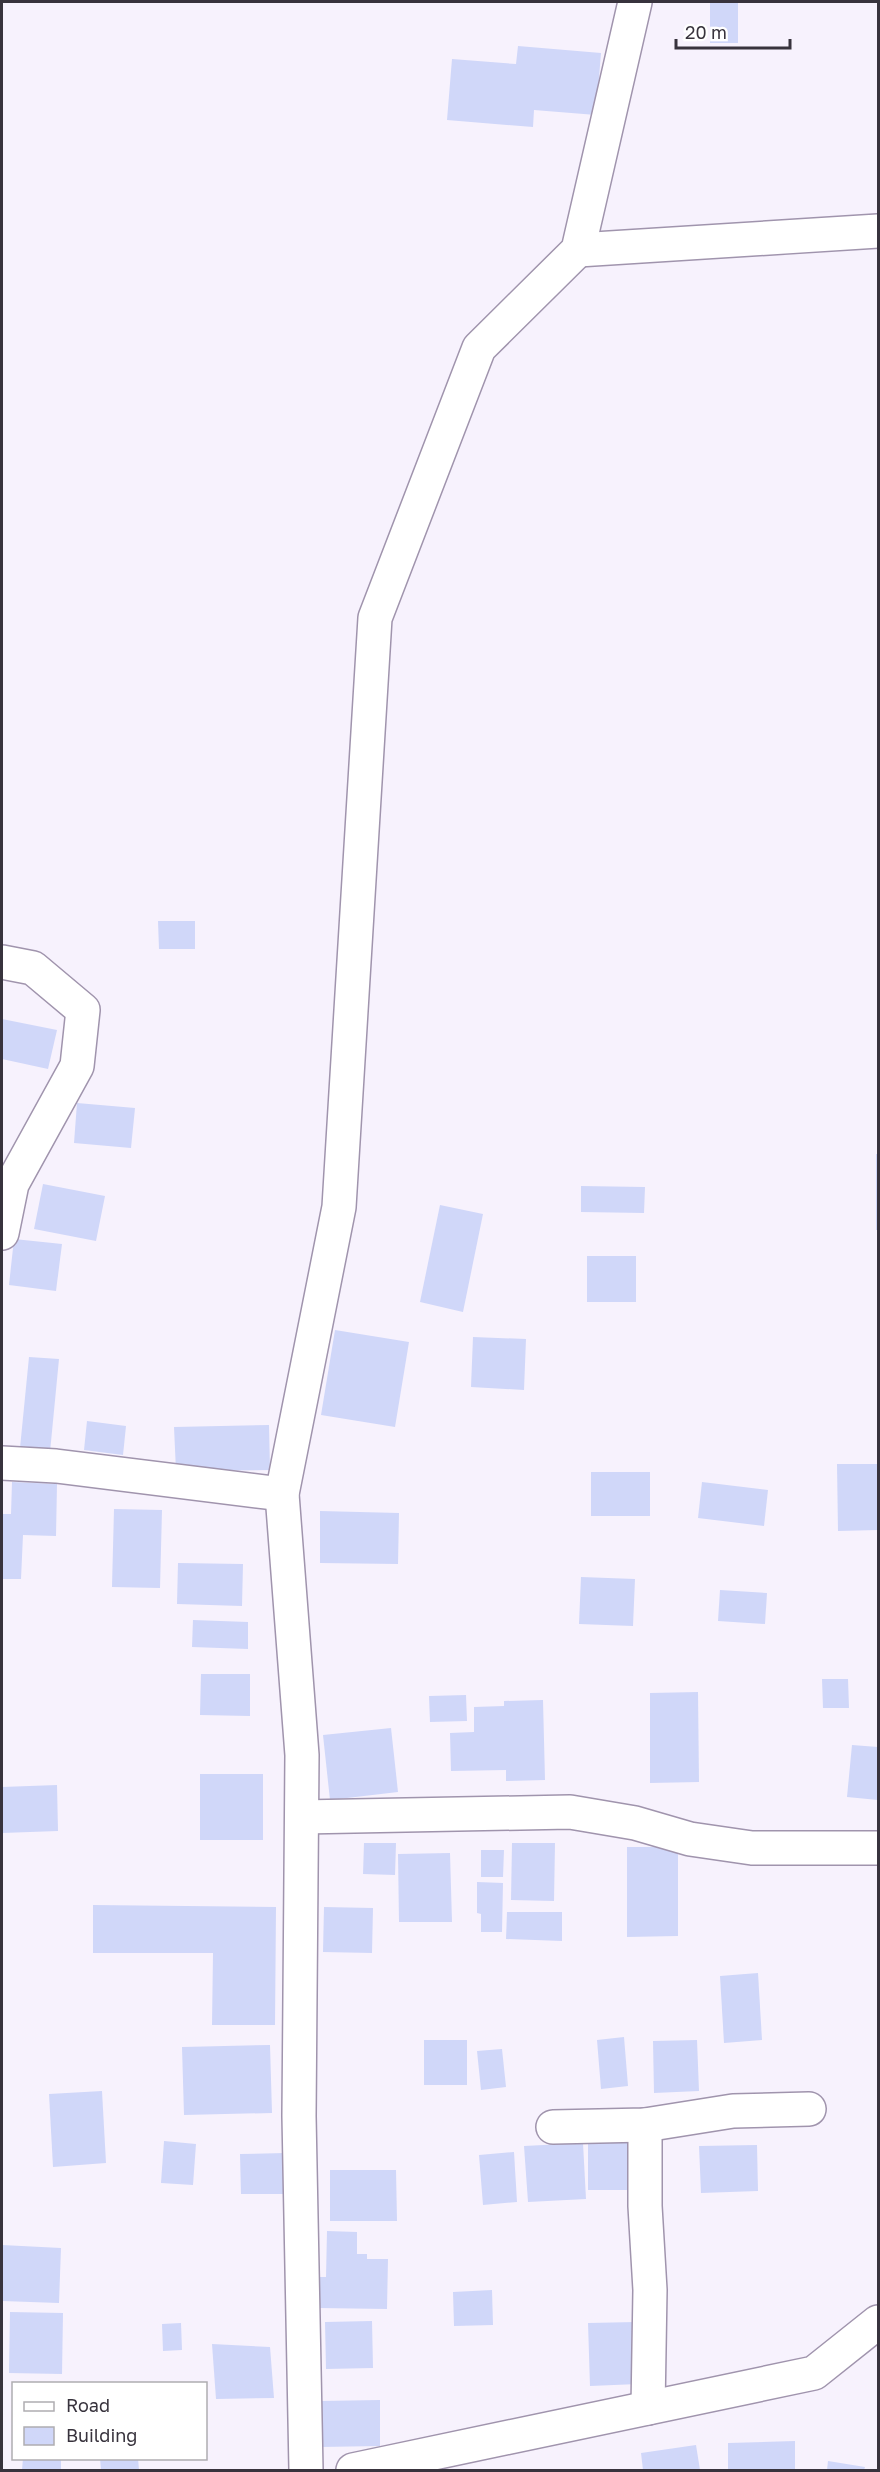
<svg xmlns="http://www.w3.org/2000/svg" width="880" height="2472" font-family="'Golos Text',sans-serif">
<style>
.building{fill:#d0d7f9}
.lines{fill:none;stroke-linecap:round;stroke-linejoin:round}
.street-casing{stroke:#a094ad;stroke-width:36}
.street{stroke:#fff;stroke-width:33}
</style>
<rect width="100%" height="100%" fill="#f7f2fd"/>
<g class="building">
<rect x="710" y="2" width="28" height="41"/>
<path d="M518,46l83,7 -5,62 -62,-5 -1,17 -86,-7 5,-61 64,5z"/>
<path d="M158,921h37v28h-36z"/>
<path d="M2,1019l55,11 -9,39 -46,-10z"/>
<path d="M77,1103l58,5 -4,40 -57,-5z"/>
<rect x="876" y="1154" width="2" height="76"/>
<path d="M43,1184l62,12 -9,45 -62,-12z"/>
<path d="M581,1186l64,1 -1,26 -63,-1z"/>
<path d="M440,1205l43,9 -20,98 -43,-10z"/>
<path d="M14,1239l48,5 -6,47 -47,-6z"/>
<rect x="587" y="1256" width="49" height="46"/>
<path d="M335,1330l74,12 -14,85 -74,-12z"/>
<path d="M473,1337l53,2 -2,51 -53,-3z"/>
<path d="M29,1357l30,2 -9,93 -30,-4z"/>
<path d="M87,1421l39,5 -3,29 -39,-5z"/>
<path d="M269,1425l1,45 -94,1 -2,-44z"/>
<path d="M837,1464h41v66l-40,1z"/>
<rect x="591" y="1472" width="59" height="44"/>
<path d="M12,1482l45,2 -1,52 -33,-1 -2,44h-19v-65h9z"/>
<path d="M702,1482l66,8 -4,36 -66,-8z"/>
<path d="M114,1509l48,1 -2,78 -48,-1z"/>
<path d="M320,1511l79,2 -1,51 -78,-1z"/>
<path d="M178,1563l65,1 -1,42 -65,-2z"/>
<path d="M581,1577l54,2 -2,47 -54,-2z"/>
<path d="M720,1590l47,3 -2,31 -47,-3z"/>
<path d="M193,1620l55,2v27l-56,-2z"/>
<path d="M201,1674h49v42l-50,-1z"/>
<path d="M822,1679h26l1,29h-26z"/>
<path d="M698,1692l1,90 -49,1v-90z"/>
<path d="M466,1695l1,26 -37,1 -1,-26z"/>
<path d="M543,1700l2,80 -39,1v-11l-55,1 -1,-38 24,-1v-25l30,-1v-5z"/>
<path d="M391,1728l7,64 -68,8 -7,-65z"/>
<path d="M852,1745l26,2v53l-31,-3z"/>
<rect x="200" y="1774" width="63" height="66"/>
<path d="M57,1785l1,46 -56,2v-46z"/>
<path d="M364,1843h32l-1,32 -32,-1z"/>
<path d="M512,1843h43l-1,58 -43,-1z"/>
<path d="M627,1847h51v89l-51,1z"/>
<path d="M481,1850h23l-1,27h-22z"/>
<path d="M450,1853l2,69h-53l-1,-68z"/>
<path d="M477,1882l26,1 -1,49h-21v-18l-4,-1z"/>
<path d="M93,1905l183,2 -1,118h-63l1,-72h-120z"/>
<path d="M324,1907l49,1 -1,45 -49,-1z"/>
<path d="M507,1912h55v29l-56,-2z"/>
<path d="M758,1973l4,67 -38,3 -4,-67z"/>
<path d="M624,2037l4,49 -27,3 -4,-49z"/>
<rect x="424" y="2040" width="43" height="45"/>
<path d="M697,2040l2,51 -45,2 -1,-52z"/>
<path d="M270,2045l2,68 -88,2 -2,-68z"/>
<path d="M502,2049l4,38 -25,3 -4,-39z"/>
<path d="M102,2091l4,72 -53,4 -4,-73z"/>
<rect x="588" y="2135" width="42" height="55"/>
<path d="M164,2141l32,3 -3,41 -32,-2z"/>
<path d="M583,2143l3,56 -58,3 -4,-56z"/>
<path d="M757,2145l1,46 -57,2 -2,-47z"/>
<path d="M514,2152l3,50 -34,3 -4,-50z"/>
<path d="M285,2153v41h-44l-1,-40z"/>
<path d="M330,2170h66l1,51h-67z"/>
<path d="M327,2231l30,1v22h10v5h21l-1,50 -68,-1v-31h7z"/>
<path d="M2,2245l59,3 -2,55 -57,-2z"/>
<path d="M492,2290l1,35 -39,1 -1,-34z"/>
<path d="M10,2312l53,1 -1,61 -53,-1z"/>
<path d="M372,2321l1,47 -47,1 -1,-47z"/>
<path d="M636,2322l2,62 -48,2 -2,-63z"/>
<path d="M181,2323l1,27 -19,1 -1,-27z"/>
<path d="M212,2344l58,3 4,51 -58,1z"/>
<path d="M380,2400v46l-60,1v-46z"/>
<path d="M795,2441v29h-67v-27z"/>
<path d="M696,2445l4,25h-57l-2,-17z"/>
<path d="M23,2458h38v12h-39z"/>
<path d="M100,2458h38l1,12h-38z"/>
<path d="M828,2461l37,6 -1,3h-37z"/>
</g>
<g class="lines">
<g class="street-casing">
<g id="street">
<path d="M578,250l300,-19"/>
<path d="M2,962l31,6 50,42 -6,56 -65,118 -10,49"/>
<path d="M2,1463l54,3 226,28"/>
<path d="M302,1817l268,-5 65,11 55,16 62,9h126"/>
<path d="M645,2125v81l5,84 -2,118"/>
<path d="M553,2127l92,-2 88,-14 76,-2"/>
<path d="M306,2470l-7,-354 3,-361 -20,-261 57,-287 36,-589 104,-270 99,-98 57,-248"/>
<path d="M353,2470l461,-97 64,-51"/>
</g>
</g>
<use href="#street" class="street"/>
</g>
<rect width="880" height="2472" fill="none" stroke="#38333d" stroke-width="6"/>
<rect x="12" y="2382" width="195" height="78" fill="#ffffff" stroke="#afadb1" stroke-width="1.5"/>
<rect x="24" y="2402" width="30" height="9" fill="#ffffff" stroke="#afadb1" stroke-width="1.5"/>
<text x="66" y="2412" font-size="18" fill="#38333d">Road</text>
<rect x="24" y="2427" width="30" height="18" fill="#d0d7f9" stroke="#afadb1" stroke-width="1.5"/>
<text x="66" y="2442" font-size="18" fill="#38333d">Building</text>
<path d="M676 39v9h114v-9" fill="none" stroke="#38333d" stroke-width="3"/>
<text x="685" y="39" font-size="18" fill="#38333d" stroke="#ffffff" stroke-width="4.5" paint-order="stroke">20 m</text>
</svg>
